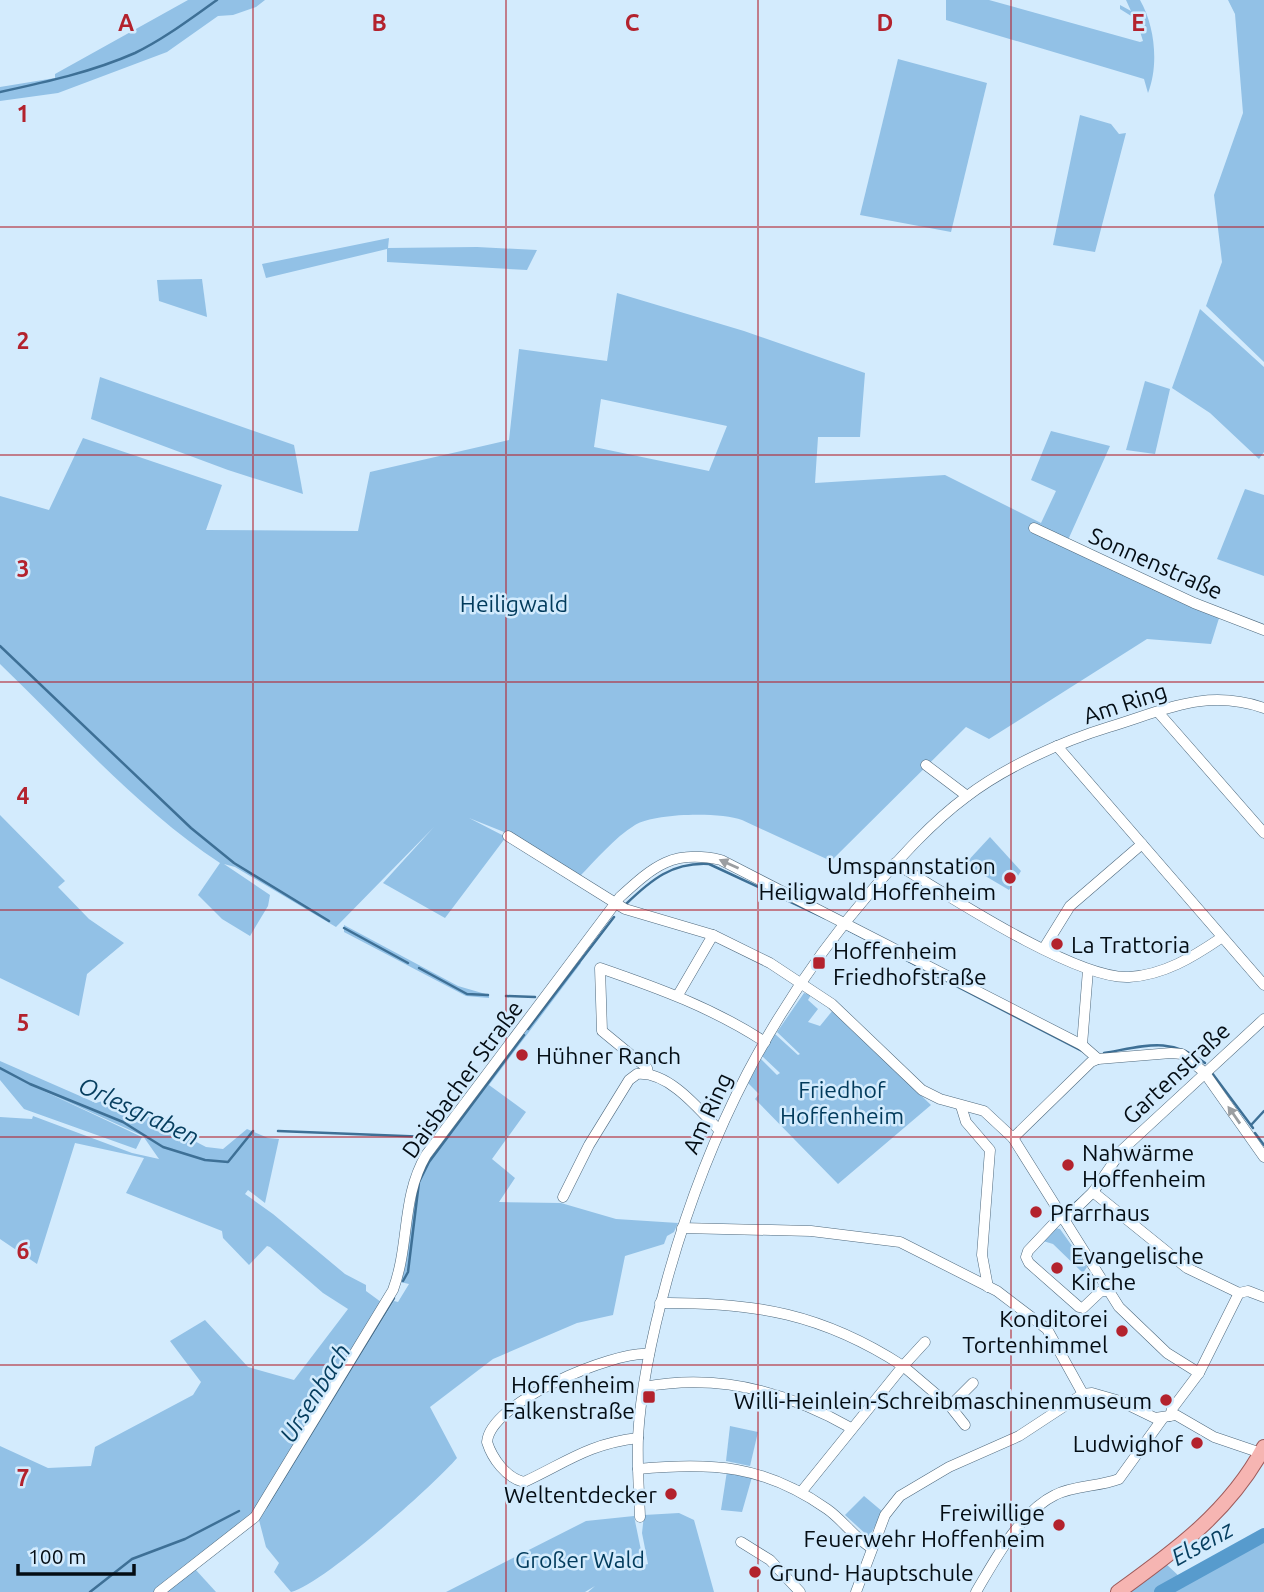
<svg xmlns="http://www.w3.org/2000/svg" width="1264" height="1592" font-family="Ubuntu,sans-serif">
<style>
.green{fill:#92c1e6;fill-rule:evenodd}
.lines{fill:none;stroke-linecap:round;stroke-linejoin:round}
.stream{stroke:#3e7096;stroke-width:2.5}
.river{stroke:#579bcd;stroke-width:14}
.street-casing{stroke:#4f697d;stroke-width:11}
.primary-casing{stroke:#9d5a5a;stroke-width:16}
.street{stroke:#fff;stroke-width:10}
.primary{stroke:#f6b5b2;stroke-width:14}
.oneway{fill:#9b9ea1}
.grid{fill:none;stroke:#b3222d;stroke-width:2;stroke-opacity:0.55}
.poi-dot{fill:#b3222d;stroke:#d3ebfd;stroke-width:2.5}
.labels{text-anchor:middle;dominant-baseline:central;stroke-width:5;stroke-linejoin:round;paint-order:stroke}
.street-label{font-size:23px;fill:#040d14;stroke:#d3ebfd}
.park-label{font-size:23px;fill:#013a5b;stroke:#d3ebfd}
.poi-label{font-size:23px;fill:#040d14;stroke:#d3ebfd;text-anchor:end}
.water-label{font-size:24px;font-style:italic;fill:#073f60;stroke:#d3ebfd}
.grid-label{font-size:23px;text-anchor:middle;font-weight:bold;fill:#b3222d;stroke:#d3ebfd;stroke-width:5;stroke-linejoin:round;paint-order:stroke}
</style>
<rect width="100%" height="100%" fill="#d3ebfd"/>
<g class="green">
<path d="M188,0h77l-9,7 -23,8 -15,1 -51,36 -109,41 -58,8v-14l55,-9v-4z"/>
<path d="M946,0h43l151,42 3,-1 -7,-22 -16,-10v-4l11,6 -5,-11h14c15,26 19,65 8,93l-4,-14 -198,-59z"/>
<path d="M1228,0h36v362l-58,-56 16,-44 -8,-67 29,-82 -8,-99z"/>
<path d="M898,59l89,24 -36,149 -91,-17z"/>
<path d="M1080,115l31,9 8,10 7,-1 -31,119 -42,-7z"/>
<path d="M389,238l-1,10 89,-1 60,3 -10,20 -140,-8v-13l-121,29 -4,-14z"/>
<path d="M202,279l5,38 -48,-16 -2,-21z"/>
<path d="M617,293l127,38 121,42 -5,64h-42l-3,46 130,-8 96,48 15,-32 -25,-11 20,-49 59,15 -42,94 152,75 -9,29 -64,-5 -158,100 -23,-12 -135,134 -89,-41c-22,-8 -87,-7 -107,5 -21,13 -38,34 -56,52l-70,-43 -40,-16 37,19 -61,81 -62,-35 51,-56 -98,100 -101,-60 -11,-3 46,31 -2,11 -18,30 -28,-17 -24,-24 22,-32c-82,-54 -149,-131 -220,-199v-168l49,14 34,-72 139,47 -16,45 152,1 12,-59 139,-32 10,-91 88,12zM601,399l126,27 -18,45 -115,-24z"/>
<path d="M1200,309l64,58v85l-5,7 -49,-46 -38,-25z"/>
<path d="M100,377l194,68 9,49 -75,-24 -137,-51z"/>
<path d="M1145,381l25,8 -15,65 -29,-4z"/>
<path d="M1245,489l19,6v81l-47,-17z"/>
<path d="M0,815l65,66 -7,6 31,32 35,24 -37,31 -8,42 -79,-38z"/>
<path d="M990,837l31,34 -12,19 -44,-26z"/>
<path d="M344,925l114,61 31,9v3l-23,-2 -122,-64z"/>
<path d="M578,961l3,2 -92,122 37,27 -34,47 23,19 -16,24 62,1 55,16 62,4 -4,9 -7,4 -3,8 -39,12 -12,59 -36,8 -84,36 -63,48 27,51c-23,27 -135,127 -166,134l-17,-20 5,-9 -13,-16 -7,-27 135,-219 4,1 11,-18 -9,-2 6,-21 4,-50 11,-41z"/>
<path d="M804,993l7,2 -3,5 10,9 -10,13 12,4 13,-16 98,95 -93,79 -83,-85 4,-5 -11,-11 13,-24 16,16 3,-2 -18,-17 13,-22 23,21 2,-1 -23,-22z"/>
<path d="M0,1061l96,42 16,-5 94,49 17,2 24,-20 21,9 11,1 -14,64 -17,-13 -3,4 28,20 72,60 21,11v6l15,11 -128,213 -97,77h-156v-146l48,22 43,-2 4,-19 98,-52 8,-13 -31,-41 35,-21 43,47 46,13 54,-71 -25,-16 -53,-46 -3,-1 -18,19 -26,-27 -1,-7 -96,-38 18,-35 -69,-15 -38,121 -37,-25v-122l32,2 1,-3 99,37 27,6 -16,-23 -112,-51 111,52 -6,12 -112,-40 -24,-29z"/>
<path d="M1055,1228l5,1 27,38 -4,6 -30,-29 -10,-3z"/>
<path d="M730,1426l28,6 -8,34 -24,-5z"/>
<path d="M727,1471l25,6 -10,35 -21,-2z"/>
<path d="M864,1496l19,16 -14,25 -24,-22z"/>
<path d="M679,1513l15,7 20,72h-126l7,-6 -10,6h-139l140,-71 48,-5 10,49 4,-1 -6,-31 2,-18z"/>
<path d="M1264,1534v58h-137l38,-29 16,15z"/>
<path d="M195,1569l21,23h-54z"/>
</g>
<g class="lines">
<g class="stream">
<path d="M0,92c46,-10 92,-20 135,-39 29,-14 55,-34 82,-53"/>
<path d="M0,646l191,182 43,35 95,58"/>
<path d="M626,904c25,-24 46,-42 83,-40l116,54"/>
<path d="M344,928l64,35"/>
<path d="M848,930l236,122"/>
<path d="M419,968l48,26 21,1"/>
<path d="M506,996l29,1"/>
<path d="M528,1029l86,-112"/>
<path d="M1104,1053c41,-7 66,-17 101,10"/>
<path d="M0,1068l30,16 93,38 40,25 42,13 23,2 25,-31"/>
<path d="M1212,1073l41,55"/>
<path d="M1252,1124l12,-13"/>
<path d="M278,1131l151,6"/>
<path d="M1255,1133l9,12"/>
<path d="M1064,1212l16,-13"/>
<path d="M403,1281l5,-9 11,-90 10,-20 95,-127"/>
<path d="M266,1507l128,-209"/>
<path d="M90,1592l42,-33 53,-20 54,-28"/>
</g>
<path class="river" d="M1161,1592l103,-57"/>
<g class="street-casing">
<g id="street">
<path d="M1034,528l160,75 70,27"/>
<path d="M1158,712l106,121"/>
<path d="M1057,746l207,239"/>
<path d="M926,765l41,31"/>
<path d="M508,836l117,73 88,26 57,28 62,41 90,86 18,9 44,12 29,27 106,169 48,46 32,20"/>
<path d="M895,863c49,30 181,117 234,114 35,-2 64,-20 92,-39"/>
<path d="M1044,948l26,-42 72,-62"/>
<path d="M678,995l35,-60"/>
<path d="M1082,1045l6,-75"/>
<path d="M648,1073l-1,-5 -45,-37 -2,-63c58,20 113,40 165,74"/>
<path d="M961,1106l5,16 24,28 -8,105 6,32"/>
<path d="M1013,1138l78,-76 7,-3 73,-6 11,1 22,18 60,85"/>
<path d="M1093,1192l94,76 52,25"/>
<path d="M563,1197l26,-52 40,-65 8,-6c31,-3 61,34 81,55"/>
<path d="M1061,1216l-33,35 -2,6 3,6 50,44 4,1 18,-17h6"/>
<path d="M1064,1220l29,-28 29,-42 142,-131"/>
<path d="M682,1228l129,3 89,11 97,49 50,38 36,65"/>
<path d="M1239,1293l9,-2 16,6"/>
<path d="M660,1303c95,-1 163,11 243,63l-101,125"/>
<path d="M925,1342l-22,24 47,40 15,19"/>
<path d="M644,1387c74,-14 144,5 207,41"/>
<path d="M950,1406l23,-23"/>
<path d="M1170,1416l2,-7 27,-36 40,-80"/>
<path d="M638,1438c-50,6 -71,24 -114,44 -18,-4 -32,-24 -37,-40 3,-40 126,-91 162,-88"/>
<path d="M638,1469c75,-7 126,-4 189,40 16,11 28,30 45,39"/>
<path d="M640,1517c-1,-26 -3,-53 -2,-80 3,-53 15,-106 29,-157 41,-148 105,-274 206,-391 28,-32 58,-66 93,-92 39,-30 97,-56 143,-70 56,-17 97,-39 155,-19"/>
<path d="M741,1542l29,18 30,32"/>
<path d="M159,1592l96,-75 138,-227c17,-46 8,-92 33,-135l194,-258c34,-31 53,-48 101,-37l361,185 16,14"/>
<path d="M856,1592l29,-77 15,-19 49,-29 70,-31 64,-42 9,-1 28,8 35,17 21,-3 38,22 47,16"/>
<path d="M976,1592c19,-32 44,-80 79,-97 19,-10 43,-8 64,-16l44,-61"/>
</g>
</g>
<g class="primary-casing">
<path id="primary" d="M1118,1592c57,-41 112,-81 146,-145"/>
</g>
<use href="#street" class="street"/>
<use href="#primary" class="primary"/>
</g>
<defs><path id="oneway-solid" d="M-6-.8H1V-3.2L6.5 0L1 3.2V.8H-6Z" transform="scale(1.75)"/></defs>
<g class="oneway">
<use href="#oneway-solid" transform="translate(729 864) rotate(-156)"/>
<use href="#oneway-solid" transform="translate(1234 1115) rotate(-125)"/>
</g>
<path class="grid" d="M253,0v1592M506,0v1592M758,0v1592M1011,0v1592M0,227h1264M0,455h1264M0,682h1264M0,910h1264M0,1137h1264M0,1365h1264"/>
<g class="poi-dot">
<circle cx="1010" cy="878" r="7"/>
<circle cx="1057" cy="944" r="7"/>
<rect x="812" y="956" width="14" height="14" rx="3.5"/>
<circle cx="522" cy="1055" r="7"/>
<circle cx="1068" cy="1165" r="7"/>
<circle cx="1036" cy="1212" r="7"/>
<circle cx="1057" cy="1268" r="7"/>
<circle cx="1122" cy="1331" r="7"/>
<rect x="642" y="1390" width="14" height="14" rx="3.5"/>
<circle cx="1166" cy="1400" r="7"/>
<circle cx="1197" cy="1443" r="7"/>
<circle cx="671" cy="1494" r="7"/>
<circle cx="1059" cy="1525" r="7"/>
<circle cx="755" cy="1572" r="7"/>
</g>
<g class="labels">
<g class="street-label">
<text transform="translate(1156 563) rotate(24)">Sonnenstraße</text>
<text transform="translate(1125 703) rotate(-18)">Am Ring</text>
<text transform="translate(1176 1073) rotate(-43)">Gartenstraße</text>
<text transform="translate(462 1079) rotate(-54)">Daisbacher Straße</text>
<text transform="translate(707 1113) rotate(-65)">Am Ring</text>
</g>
<g class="park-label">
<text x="514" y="603">Heiligwald</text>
<text x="842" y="1089">Friedhof<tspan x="842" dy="26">Hoffenheim</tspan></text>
<text x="580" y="1559">Großer Wald</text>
</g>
<g class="poi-label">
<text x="996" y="865">Umspannstation<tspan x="996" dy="26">Heiligwald Hoffenheim</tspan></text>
<text x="1071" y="944" text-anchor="start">La Trattoria</text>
<text x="833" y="950" text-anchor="start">Hoffenheim<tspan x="833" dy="26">Friedhofstraße</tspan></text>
<text x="536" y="1055" text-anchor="start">Hühner Ranch</text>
<text x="1082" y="1152" text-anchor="start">Nahwärme<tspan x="1082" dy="26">Hoffenheim</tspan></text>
<text x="1050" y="1212" text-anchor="start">Pfarrhaus</text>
<text x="1071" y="1255" text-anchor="start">Evangelische<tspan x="1071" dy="26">Kirche</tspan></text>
<text x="1108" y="1318">Konditorei<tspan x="1108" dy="26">Tortenhimmel</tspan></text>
<text x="635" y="1384">Hoffenheim<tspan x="635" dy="26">Falkenstraße</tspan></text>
<text x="1152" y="1400">Willi-Heinlein-Schreibmaschinenmuseum</text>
<text x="1183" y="1443">Ludwighof</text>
<text x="657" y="1494">Weltentdecker</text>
<text x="1045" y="1512">Freiwillige<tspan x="1045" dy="26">Feuerwehr Hoffenheim</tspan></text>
<text x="769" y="1572" text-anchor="start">Grund- Hauptschule</text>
</g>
<g class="water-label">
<text transform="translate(139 1111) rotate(25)">Orlesgraben</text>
<text transform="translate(315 1393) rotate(-58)">Ursenbach</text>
<text transform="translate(1202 1543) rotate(-29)">Elsenz</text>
</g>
</g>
<g class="grid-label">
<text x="126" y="31">A</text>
<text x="379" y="31">B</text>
<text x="632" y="31">C</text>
<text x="885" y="31">D</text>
<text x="1138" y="31">E</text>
<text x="23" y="122">1</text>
<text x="23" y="349">2</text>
<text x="23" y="577">3</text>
<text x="23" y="804">4</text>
<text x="23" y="1031">5</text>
<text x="23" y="1259">6</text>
<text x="23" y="1486">7</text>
</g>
<path d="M18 1564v10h116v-10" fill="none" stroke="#040d14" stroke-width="3.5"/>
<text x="28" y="1564" font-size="21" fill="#040d14" stroke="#d3ebfd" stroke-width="5" paint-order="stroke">100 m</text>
</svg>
